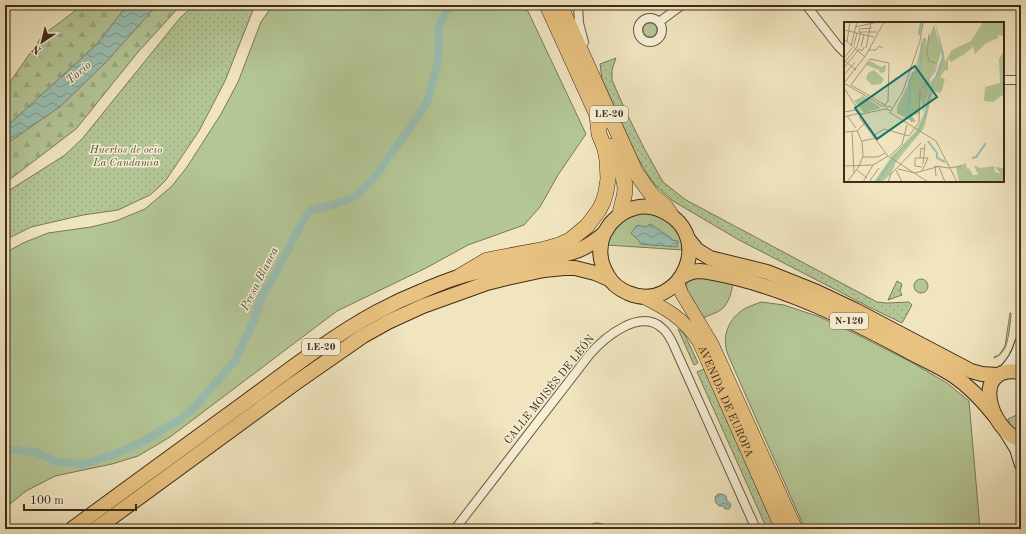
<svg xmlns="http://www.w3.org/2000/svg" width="1026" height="534" font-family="'Old Standard TT',serif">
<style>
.grass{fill:#b4c696;stroke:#797958}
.forest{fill:url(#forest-firs);stroke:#797958}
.garden{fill:url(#garden-dots);stroke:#797958}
.water{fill:url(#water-waves);stroke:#758474}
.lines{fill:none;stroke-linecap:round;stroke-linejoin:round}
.canal{stroke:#9abfb1;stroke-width:8}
.minor-casing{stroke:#6a5a42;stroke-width:10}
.secondary-casing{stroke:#3e2c19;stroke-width:14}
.primary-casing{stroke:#3e2c19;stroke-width:14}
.trunk-casing{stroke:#3e2c19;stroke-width:16}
.motorway-casing{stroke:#3e2c19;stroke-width:16}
.minor{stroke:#f5eed5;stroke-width:8}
.secondary{stroke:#f5eed5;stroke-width:12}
.primary{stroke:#e8c280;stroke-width:13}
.trunk{stroke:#e8c280;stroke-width:14}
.motorway{stroke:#e8c280;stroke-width:15}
.labels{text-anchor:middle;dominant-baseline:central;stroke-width:3;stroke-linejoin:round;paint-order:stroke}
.shield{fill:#f5eed5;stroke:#756651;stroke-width:1}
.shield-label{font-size:10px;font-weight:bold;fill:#3e2c19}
.park-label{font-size:11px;font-style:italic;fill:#5c5238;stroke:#f5eed5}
.street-label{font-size:11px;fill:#3e2c19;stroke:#f5eed5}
.water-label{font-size:12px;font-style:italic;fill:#55513f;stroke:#f5eed5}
.inset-river{fill:none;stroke:#9abfb1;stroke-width:2}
.inset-road{fill:none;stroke:#a99b7d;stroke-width:1}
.view{fill:#0f766e;fill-opacity:0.15;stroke:#0f766e;stroke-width:2}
.inset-edge{fill:none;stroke:#3e2c19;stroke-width:2}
</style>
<defs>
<pattern id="forest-firs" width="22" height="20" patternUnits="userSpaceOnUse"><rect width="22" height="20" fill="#b4c696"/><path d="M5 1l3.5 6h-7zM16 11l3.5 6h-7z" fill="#9caa81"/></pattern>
<pattern id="garden-dots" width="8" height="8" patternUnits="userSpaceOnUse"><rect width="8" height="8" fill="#b4c696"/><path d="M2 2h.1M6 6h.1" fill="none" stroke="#9caa81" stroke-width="1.8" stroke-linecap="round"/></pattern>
<pattern id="water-waves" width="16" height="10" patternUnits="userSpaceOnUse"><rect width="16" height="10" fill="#9abfb1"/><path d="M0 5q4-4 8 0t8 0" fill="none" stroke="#7f9b8f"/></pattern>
</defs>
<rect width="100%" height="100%" fill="#f0e5bf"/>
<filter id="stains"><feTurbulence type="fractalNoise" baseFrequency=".005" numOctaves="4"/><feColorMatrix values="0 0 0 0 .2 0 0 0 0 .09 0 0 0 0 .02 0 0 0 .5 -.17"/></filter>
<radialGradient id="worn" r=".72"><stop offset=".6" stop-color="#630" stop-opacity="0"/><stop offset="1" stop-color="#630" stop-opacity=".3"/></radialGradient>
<g class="grass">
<path d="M273,5h252l61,129 -28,41 -18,32 -16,18 -56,20 -42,23 -89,43 -167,126 -32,19 -26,8 -57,12 -29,15 -21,17v-255l18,-10 25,-10 43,-6 25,-6 29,-12 27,-23 15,-19 34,-53 17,-32 23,-60z"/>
<circle cx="650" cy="30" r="7"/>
<path d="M643,213l12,1 20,13 6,11 2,12 -76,-5c2,-13 11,-24 23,-29 4,-2 9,-2 13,-3z"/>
<path d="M696,276l37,6c-1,9 -4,21 -11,27 -5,4 -13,6 -19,9 -6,-9 -24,-30 -13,-39 2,-1 4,-2 6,-3z"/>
<circle cx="921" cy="286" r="7"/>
<path d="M761,302l23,3 36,12 38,18 53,27 36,21 22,18 11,128h-175l-77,-174c-7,-18 0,-37 18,-47 4,-2 10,-4 15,-6z"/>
<path d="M1010,313h1c0,6 -1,12 -2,19 -2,11 -3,21 -15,26v-1l5,-2 6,-9z"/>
<path d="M1021,413v17h-4c-4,-2 -9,-6 -9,-11z"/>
</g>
<path class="forest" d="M83,5h98l-43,47 -62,77 -71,54v-94l38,-54z"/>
<g class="garden">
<path d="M194,5h62l-3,5 -28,71 -26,50 -33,49 -8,8 -8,7 -32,15 -35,5 -52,12 -26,13v-47l60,-38 17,-16 98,-121z"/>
<path d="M616,58l-4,12v10l14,32 18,36 19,34 23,18 191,102 10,1 22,-1 3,3 -10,18 -31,-15 -132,-68 -66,-39 -20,-18 -16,-26 -35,-78 -2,-15z"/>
<path d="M897,281l5,3 -2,7 2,4 -14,5z"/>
<path d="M678,329l7,6 13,28 -4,2z"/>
<path d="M704,369l71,160h-8l-70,-157z"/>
<path d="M595,523c6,0 11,1 15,6h-24l4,-4z"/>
</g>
<g class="water">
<path d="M127,5h30l-49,55 -47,46 -56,39v-17l93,-85z"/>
<path d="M650,224l20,13 2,3 6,1 -1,6 -37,-3v-2l-9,-9 6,-8 9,2z"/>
<path d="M718,494h4l4,2 1,5c4,1 5,5 2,8h-4l-2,-3h-4l-3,-3 -1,-6z"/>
</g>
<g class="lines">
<path class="canal" d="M5,450l1,-1 29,3 22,10 26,2 30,-9 33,-15 34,-21 12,-9 43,-49 19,-41 8,-24 13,-21 23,-45 11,-19 24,-6 22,-8 18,-18 35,-48 19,-29 11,-41 1,-36 12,-20"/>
<g class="minor-casing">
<g id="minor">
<path d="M578,5l1,18 5,19"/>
<path d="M806,5l32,41 7,7"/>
<circle cx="650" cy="30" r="12"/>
<path d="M659,22l23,-17"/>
<path d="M1003,80h18"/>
<path d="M455,529l135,-175c15,-17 50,-46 72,-26 6,5 9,11 12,18l82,183"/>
</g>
</g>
<g class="secondary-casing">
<g id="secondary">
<path d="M1004,372c9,-9 14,-17 17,-29"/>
<path d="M1005,431l11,18 5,16"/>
</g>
</g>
<g class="primary-casing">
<g id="primary">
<path d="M677,282l5,12 30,50 84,185"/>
<path id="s1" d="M641,296c24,12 43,22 58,46l83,187"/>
</g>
</g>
<g class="trunk-casing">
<g id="trunk">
<path d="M689,240l8,10 13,8 57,14 50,20 38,18 116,61 11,3 15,1"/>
<path d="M683,276c5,-3 11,-5 17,-5 12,1 24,4 36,7 60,15 116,43 170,72 16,9 33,16 48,26 16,11 29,25 41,40"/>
<path d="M1021,372c-52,-8 -31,59 0,68"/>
<path d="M72,529c58,-43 116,-85 175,-128 42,-31 84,-64 130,-89 15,-8 30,-15 45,-21 14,-6 28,-12 43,-16 23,-6 46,-12 70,-16 18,-4 36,-3 52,-13 6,-4 14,-9 18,-14 3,-4 4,-8 8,-11 11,-12 29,-18 45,-12 61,23 23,106 -30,84 -9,-4 -16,-9 -20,-17 -9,-14 -10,-28 -4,-43"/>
<path d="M96,529l198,-145 69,-48 25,-14 35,-16 64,-23 20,-5 37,-8 20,-2h11l20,5 14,6"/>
</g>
</g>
<g class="motorway-casing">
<g id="motorway">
<path d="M547,5l54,119"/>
<path d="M560,5l76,168 16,22 13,11 6,9"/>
<path d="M611,146c5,14 14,28 14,43 0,8 -4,17 -5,25"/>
<path d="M460,276l27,-16 58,-11 14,-4 11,-5 17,-14 12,-16 4,-8 3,-10 2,-13 -1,-19 -2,-11 -6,-15 -2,-19"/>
</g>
</g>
<use href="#minor" class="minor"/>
<use href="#secondary" class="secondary"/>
<use href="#primary" class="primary"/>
<use href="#trunk" class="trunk"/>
<use href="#motorway" class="motorway"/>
</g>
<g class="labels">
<g class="shield">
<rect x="590" y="106" width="38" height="16" rx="3"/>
<rect x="830" y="313" width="38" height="16" rx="3"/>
<rect x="302" y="339" width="38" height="16" rx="3"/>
</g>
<g class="shield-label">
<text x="609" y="114">LE-20</text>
<text x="849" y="321">N-120</text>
<text x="321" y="347">LE-20</text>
</g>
<g class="park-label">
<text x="126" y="150">Huertos de ocio<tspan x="126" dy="13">La Candamia</tspan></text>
</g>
<g class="street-label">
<text transform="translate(550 390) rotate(-51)">CALLE MOISÉS DE LEÓN</text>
<text stroke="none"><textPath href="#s1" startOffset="140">AVENIDA DE EUROPA</textPath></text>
</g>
<g class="water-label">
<text transform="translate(79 73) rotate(-40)">Torío</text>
<text transform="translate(260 279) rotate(-63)">Presa Blanca</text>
</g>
</g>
<g transform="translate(844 22)">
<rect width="160" height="160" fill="#f0e5bf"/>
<path d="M79,16h3l1,9 7,16v8l-13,18 -1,24 -8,3 4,5 -3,1 -16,-9v-6l18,-37zM19,74l17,11 1,1 -17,5 -10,-12zM122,141l1,6 2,-1 4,7h5l-4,-10 6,3 14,-2 1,6 6,2 -6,-7 9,1v14h-45l-3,-15z" fill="#b4c696"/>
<path d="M139,0h21v14l-6,-1v3l-13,6 -10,10 -3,-10v4l-9,7 -12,7 -3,-3v12l-3,-1 -5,7 5,2 -3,11 -2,3 -7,-2 -9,37 -28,34 -5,12 -9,8h-8l18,-26 24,-25 8,-17 6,-29 3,-7h3l8,-23 1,7 7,-12 19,-9zM160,29v43l-11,8 -9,-1 1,-14 15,-4 -1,-24z" fill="#b4c696"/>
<path d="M90,3l7,26 -5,19v-6l-7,-3 -2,-19zM26,39l11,6 5,-2 -1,7 -5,1 -1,-3 -13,-5zM30,48l10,9 -3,5 -9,1 -6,-6 2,-6z" fill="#b4c696"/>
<path d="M84,58l3,1 -8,32 -3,-20z" fill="#b4c696"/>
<path d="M91,0l9,32 -1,9 -12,27 -5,27 -9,18 -20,20 -18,27h-4l19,-26 22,-22 8,-17 5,-23 13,-37z" fill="#9abfb1"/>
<path class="inset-river" d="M75,13l2,-12M68,100l-4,-13 2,-11 -1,-16 4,-9 7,-4 2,-27M84,119l9,12v5l8,4M128,136l4,-1 10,-14"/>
<path class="inset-road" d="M11,5l23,-5M28,6l-13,1v3h18M0,8l30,7M0,17l21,18M3,20l3,-20M10,23l3,-12M7,24l6,-24M17,25l3,-12M22,26l5,-26M25,28h7l3,-4 4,2M0,36l8,-10M26,37l19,4 -1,38 -3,4 -34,-20zM2,40l10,8M0,41l13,-16 4,-15M0,46l15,-19 3,2 2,-4M0,53l11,-13M0,61l22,-28 18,-33M0,61l38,23h5M0,66l16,25M48,86l-3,-2 -3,3 5,2 12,-20 17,-50 3,-19M0,90l12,-2M45,90l47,29 21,41M18,92l24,-5M0,95l16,-4 3,2M4,95l8,11M15,95l29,39 40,26M8,109l2,42M0,110l13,-1 8,-8M30,113l10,-6 21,6M61,113l4,1 10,-14 1,-31 15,-20v-8l-6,-2 -2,-8 2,-19M18,119l14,-3M46,134l12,-12 5,-19M19,135h15l7,-4M71,136h13l-6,13M71,136v8l7,1M76,136l1,-10 3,1M79,142l2,-20M0,144l29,-1 15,-9M95,145l6,15M54,147l17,4 25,-7M13,148l10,8M52,148l6,12M92,154l-1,-10 14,2 12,-2M3,160l11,-14 5,-12 -1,-14 -5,-12M19,160l10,-17M25,160l10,-14M44,160l3,-8 30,-31"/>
<path class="view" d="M71,44l22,31 -60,42 -22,-31z"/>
<rect width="160" height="160" class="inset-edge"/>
</g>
<rect width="1026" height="534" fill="none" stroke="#f0e5bf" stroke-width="20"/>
<rect x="6" y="6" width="1014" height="522" fill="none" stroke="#3e2c19" stroke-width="2"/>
<rect x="10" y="10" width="1006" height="514" fill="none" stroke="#3e2c19"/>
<g transform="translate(42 42) rotate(215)" stroke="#f5eed5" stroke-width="3" paint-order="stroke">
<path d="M0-3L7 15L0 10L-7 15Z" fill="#3e2c19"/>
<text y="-6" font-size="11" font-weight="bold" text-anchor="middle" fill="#3e2c19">N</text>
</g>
<path d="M24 504v6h112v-6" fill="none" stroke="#3e2c19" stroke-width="2"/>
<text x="30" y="504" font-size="12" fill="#3e2c19" stroke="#f5eed5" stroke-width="3" paint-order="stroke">100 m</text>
<rect width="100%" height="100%" filter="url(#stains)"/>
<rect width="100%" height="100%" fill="url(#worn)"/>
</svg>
